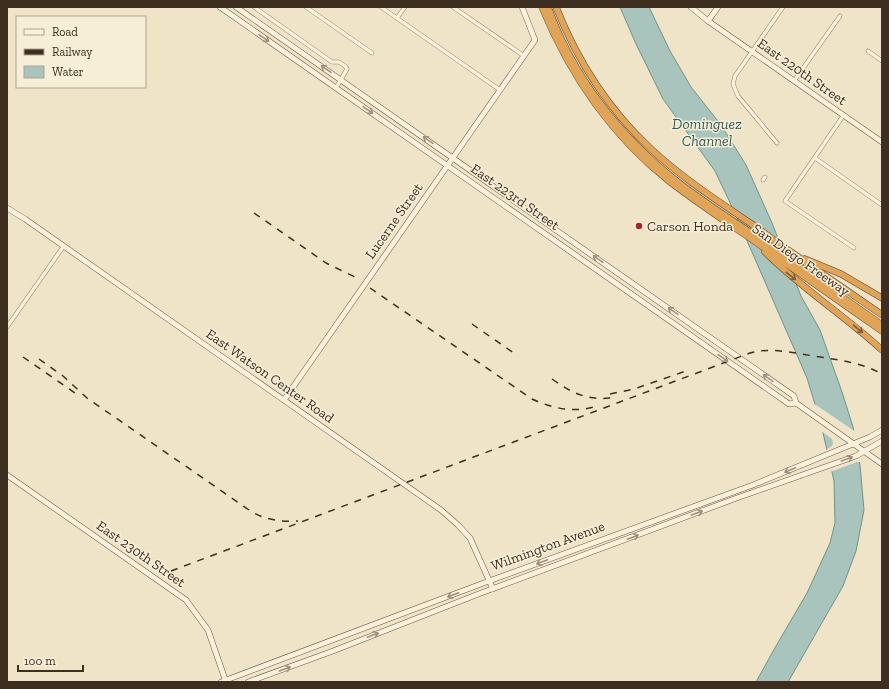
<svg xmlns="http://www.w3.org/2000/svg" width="889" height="689" font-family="'Zilla Slab',serif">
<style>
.water{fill:#a9c4bc;stroke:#6f938a}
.pier{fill:#f0e4c8}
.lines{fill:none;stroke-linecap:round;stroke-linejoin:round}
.street-casing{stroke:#8d765c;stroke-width:4.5}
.secondary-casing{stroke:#6f573f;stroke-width:6}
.highway-casing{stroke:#5b4430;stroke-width:7}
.street{stroke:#faf1dc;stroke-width:3.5}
.secondary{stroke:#faf1dc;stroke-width:5}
.highway{stroke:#e0a458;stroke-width:6}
.rail{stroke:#3d2e20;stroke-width:1.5;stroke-dasharray:7 7;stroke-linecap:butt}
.oneway{stroke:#9c907e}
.oneway2{stroke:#7e5d36}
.poi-dot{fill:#9e2a2b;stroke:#f7eed8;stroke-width:1.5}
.labels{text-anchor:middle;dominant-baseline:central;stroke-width:3;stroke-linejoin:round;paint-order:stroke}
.street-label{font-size:14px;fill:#3d2e20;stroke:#f7eed8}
.poi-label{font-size:14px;fill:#3d2e20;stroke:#f7eed8;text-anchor:start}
.water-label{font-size:15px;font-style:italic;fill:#2f5d5a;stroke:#f7eed8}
</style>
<rect width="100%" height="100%" fill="#f0e4c8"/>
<path class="water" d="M620,7h29l21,44 21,36 30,38 25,40 26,58 29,73 19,34 22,62 11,35 7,38 4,45 -8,41 -13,35 -55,96h-32l20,-36 31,-53 23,-50 5,-20 -1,-42 -13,-57 -14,-46 -73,-167 -19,-40 -52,-72 -27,-55z"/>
<path class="pier" d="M813,403l43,29 5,30h-4l-27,10 -4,-22 6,-4 1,-3 -1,-4 -11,-8z"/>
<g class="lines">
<g class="street-casing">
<g id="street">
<path d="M254,7l78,55h7l6,4 2,3 -11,19"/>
<path d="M306,7l66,46"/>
<path d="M381,7l119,83"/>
<path d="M453,7l71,49"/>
<path d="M397,18l8,-11"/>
<path d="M868,51l14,10"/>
<path d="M794,81l46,-65"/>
<path d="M843,116l-58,85 69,47"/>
<path d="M777,143l-39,-47 -5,-12 2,-8 48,-69"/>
<path d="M815,158l67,47"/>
<path d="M763,180l2,-3"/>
<path d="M7,327l56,-80"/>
</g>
</g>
<g class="secondary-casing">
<g id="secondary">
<path d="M220,7l569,397 7,-1"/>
<path d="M236,7l558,389 2,7 86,61"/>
<path d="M691,7l17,14 174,121"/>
<path d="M708,21l10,-14"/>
<path d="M7,208l18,11 416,291 17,15 12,13 23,51"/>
<path d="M284,400l251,-360 -13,-33"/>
<path d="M7,475l179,125 22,30 18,52"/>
<path d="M221,682l268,-101 264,-96 117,-48 12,-7"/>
<path d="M248,682l85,-31 148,-58 253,-94 122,-43 26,-15"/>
</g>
</g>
<g class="highway-casing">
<g id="highway">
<path d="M542,7c28,68 69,128 127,174 27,21 56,40 84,59 43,31 86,61 129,91"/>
<path d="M548,7c25,70 72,130 130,175 27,21 57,40 85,59 40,28 79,56 119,84"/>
<path d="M556,7c21,53 53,103 95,142 31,29 67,52 102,76 43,31 86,60 129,90"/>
<path d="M765,252c36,36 79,63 117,98"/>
<path d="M805,259l36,15 41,24"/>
</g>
</g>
<use href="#street" class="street"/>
<use href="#secondary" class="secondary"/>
<use href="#highway" class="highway"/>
<g class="rail">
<path d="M254,213l72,50 31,15"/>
<path d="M370,288l162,111c20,9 40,14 62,8"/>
<path d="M472,324l46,32"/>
<path d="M23,357l52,36"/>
<path d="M39,359l24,17 24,22 165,114c14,8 30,10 46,9"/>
<path d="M552,379c21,15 38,23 65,18"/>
<path d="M610,394l24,-5 52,-18"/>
<path d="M171,571l579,-218c21,-6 43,0 64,3 24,4 47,6 68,18"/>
</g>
</g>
<defs><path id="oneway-shaft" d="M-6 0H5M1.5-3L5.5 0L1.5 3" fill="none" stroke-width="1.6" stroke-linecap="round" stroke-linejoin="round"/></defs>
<g class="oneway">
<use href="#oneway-shaft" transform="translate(264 38) rotate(35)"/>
<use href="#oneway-shaft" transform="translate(326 69) rotate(-145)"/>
<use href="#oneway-shaft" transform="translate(368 110) rotate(35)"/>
<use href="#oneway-shaft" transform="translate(428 140) rotate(-145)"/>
<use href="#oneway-shaft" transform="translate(598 259) rotate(-145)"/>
<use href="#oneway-shaft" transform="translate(673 311) rotate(-145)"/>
<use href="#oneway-shaft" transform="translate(723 358) rotate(35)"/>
<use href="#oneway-shaft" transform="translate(768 378) rotate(-145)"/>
<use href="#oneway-shaft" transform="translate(847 459) rotate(-20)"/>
<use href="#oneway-shaft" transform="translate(790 470) rotate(157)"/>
<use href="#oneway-shaft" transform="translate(697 513) rotate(-20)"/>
<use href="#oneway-shaft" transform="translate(633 537) rotate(-21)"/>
<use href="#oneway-shaft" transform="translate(542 562) rotate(159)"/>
<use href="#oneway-shaft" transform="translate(453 595) rotate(159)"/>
<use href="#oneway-shaft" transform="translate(373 635) rotate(-21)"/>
<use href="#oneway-shaft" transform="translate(285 669) rotate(-20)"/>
</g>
<g class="oneway2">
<use href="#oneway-shaft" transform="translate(791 276) rotate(38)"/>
<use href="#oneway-shaft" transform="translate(858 329) rotate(40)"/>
</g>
<circle class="poi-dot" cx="639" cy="226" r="4"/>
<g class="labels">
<g class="street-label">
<text transform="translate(802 72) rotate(35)">East 220th Street</text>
<text transform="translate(515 197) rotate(35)">East 223rd Street</text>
<text transform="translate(394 221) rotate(-55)">Lucerne Street</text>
<text transform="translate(801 260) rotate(35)">San Diego Freeway</text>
<text transform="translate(270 376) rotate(35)">East Watson Center Road</text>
<text transform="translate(548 546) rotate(-20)">Wilmington Avenue</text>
<text transform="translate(141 554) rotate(35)">East 230th Street</text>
</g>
<g class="poi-label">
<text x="647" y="226">Carson Honda</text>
</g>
<g class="water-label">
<text x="707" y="124">Dominguez<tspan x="707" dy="17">Channel</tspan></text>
</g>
</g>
<rect width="889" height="689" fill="none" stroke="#3d2e20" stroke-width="16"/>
<rect x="16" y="16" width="130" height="72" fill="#f7eed8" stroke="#ada18e"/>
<rect x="24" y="29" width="20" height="6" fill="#faf1dc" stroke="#ada18e"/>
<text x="52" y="36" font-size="12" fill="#3d2e20">Road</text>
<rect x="24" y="49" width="20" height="6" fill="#3d2e20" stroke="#ada18e"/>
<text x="52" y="56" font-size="12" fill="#3d2e20">Railway</text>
<rect x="24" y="66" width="20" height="12" fill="#a9c4bc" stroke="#ada18e"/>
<text x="52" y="76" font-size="12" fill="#3d2e20">Water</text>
<path d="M18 665v6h65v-6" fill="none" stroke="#3d2e20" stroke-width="2"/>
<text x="24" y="665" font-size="12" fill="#3d2e20" stroke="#f7eed8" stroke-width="3" paint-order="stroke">100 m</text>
</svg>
